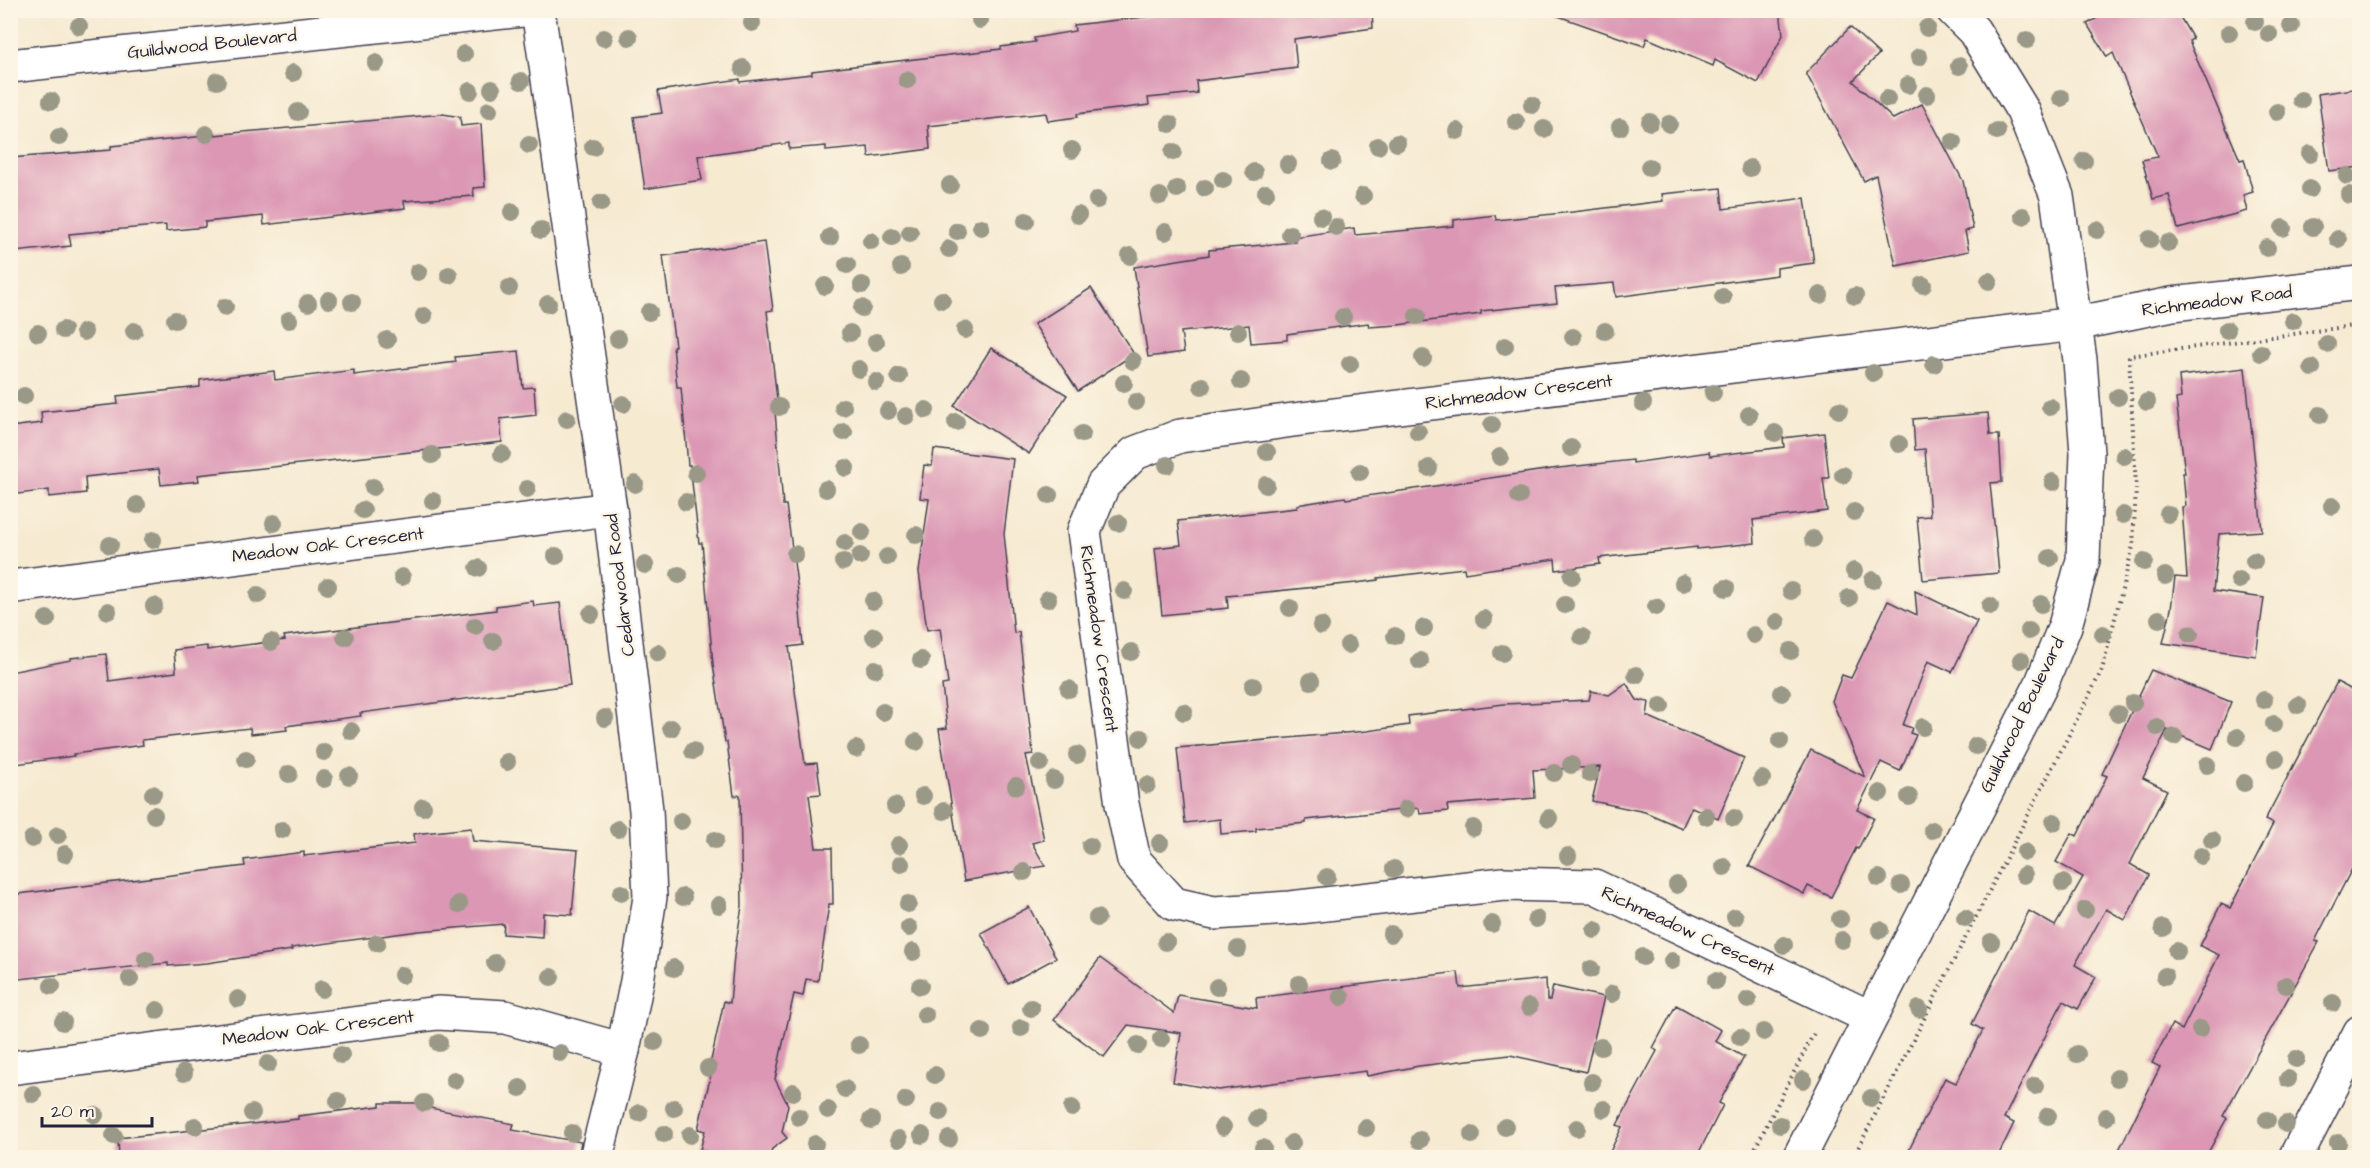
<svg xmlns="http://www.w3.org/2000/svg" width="2370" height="1168" font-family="'Architects Daughter',sans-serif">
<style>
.building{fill:#db97b4}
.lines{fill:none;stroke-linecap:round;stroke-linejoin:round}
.street-casing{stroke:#424052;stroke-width:36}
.secondary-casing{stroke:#424052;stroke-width:36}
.path{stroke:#424052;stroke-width:4;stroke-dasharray:1.5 4.5;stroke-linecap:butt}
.street{stroke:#fff;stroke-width:33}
.secondary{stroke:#fff;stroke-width:33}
.tree{fill:#9a9887}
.labels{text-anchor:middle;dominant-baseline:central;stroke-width:5;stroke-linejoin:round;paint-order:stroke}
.street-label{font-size:18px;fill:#22223b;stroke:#fcf5e5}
</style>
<rect width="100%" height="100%" fill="#fcf5e5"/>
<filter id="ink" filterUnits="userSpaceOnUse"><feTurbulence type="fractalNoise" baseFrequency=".0167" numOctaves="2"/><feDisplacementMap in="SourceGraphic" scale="12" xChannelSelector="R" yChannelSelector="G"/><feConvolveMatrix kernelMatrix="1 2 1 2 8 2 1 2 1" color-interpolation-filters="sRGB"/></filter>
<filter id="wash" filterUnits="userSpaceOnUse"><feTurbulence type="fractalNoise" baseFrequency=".008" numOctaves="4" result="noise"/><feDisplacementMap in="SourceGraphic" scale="24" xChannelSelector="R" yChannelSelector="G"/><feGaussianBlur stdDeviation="1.35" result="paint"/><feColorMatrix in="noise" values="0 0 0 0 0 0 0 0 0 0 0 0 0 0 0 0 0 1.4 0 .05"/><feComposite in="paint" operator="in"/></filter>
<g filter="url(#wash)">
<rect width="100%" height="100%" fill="#f6ead1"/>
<g id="blocks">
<g class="building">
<path d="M1151,10h221l1,18 -79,11 3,29 -101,13 1,12 -49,5 1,7 -72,9v3l-29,4 -2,-8 -118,13 2,23 -61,8 -1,-10 -42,4v-5l-37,3v-6l-91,13 4,24 -57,9 -11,-72 28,-4 -4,-22 82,-12v3l72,-8v-3l189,-22v-2l34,-5 -1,-4 41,-7 -1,-6 78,-9z"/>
<path d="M1555,10h225l3,25 -25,48 -43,-23 -2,6 -66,-28 -3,8 -89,-31z"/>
<path d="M2110,10h66l17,29 -4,2 51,119 4,-1 9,33 -10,3 4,16 -69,18 -9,-34 -16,4 -11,-39 16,-3 -45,-104 -6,4 -20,-33z"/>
<path d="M1850,27l29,27 -26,27 40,38 29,-15 41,77 10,48 -8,2 4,20 -73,15 -20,-91 -12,6 -58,-108z"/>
<path d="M2360,88v79l-31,4 -11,-77z"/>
<path d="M443,114l17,3 1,9 20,-2 4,63 -12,1 1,8 -70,5 1,7 -141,17 -1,-9 -58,6v5l-39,4v-6l-97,9 2,12 -57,6 -4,-36v-58l101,-8v-4l132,-14z"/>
<path d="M1721,188l2,21 82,-11 9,65 -37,5v7l-161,22 -2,-14 -59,5 2,15 -76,8v3l-83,11 -29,2 -1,-4 -81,11v6l-36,3 -2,-18 -68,7 3,20 -36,5 -14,-90 75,-12v-5l86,-8 -1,-5 60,-9 1,7 99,-9v-6l41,-5 1,5 77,-8 90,-11 -1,-7z"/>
<path d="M764,242l9,68 -6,1 10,89h-3l9,105h3l12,86 5,54 -14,2 16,117 12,-1 4,31 -12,1 7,53h16l1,56h-4l-11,77 -12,-2 -3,17 -9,-2 -19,85 13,26 -6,27 5,6 -15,11 -2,9h-38l-32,-8 5,-19 -7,-2 15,-63 -3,-1 14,-64 6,2 4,-47 8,-50 -2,-111 -6,1 -7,-54h-2l-12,-78 -11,-121h-3l-9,-78h-2l-7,-78h-4l-4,-41h2l-12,-90z"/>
<path d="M1091,288l43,66 -56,37 -44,-67z"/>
<path d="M991,348l76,47 -38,59 -75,-48z"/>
<path d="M519,351l4,37 11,-1 2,28 -36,4 2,23 -304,33 1,6 -38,4 -2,-16 -74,8 1,16 -37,4v-7l-39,5v-68l32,-4 -1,-11 77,-8 -1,-8 83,-9v-7l74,-9 1,9 79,-10v5l102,-13 -1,-5z"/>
<path d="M2245,368l17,163 -43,3 -6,57 51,7 -8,58 -93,-13 8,-34 4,-32 12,1 -5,-71 4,-1 -3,-33h2l-9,-74 5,-1 -2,-22z"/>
<path d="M1988,413l2,22h9l3,47 -12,1 9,90 -76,7 -6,-63 13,-1 -5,-67 -10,1 -2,-31z"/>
<path d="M1824,433l5,45h-6l4,33 -74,9 2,23 -58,6v-2l-98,11 1,6 -44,6 -1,-11 -90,14 -1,-5 -86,10v2l-22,3 -129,13 1,12 -66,7 -7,-67 26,-3 -3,-24 119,-13v-3l48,-8 1,2 62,-9 151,-22 74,-8v3l76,-11 1,4 74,-9 -1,-9z"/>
<path d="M934,449l79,10 -9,75 10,99 5,-1 14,122 -7,1 18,85 -12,3 13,23 -81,15 -25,-152 8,-1 -5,-43 6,-1 -8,-56 -13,2 -8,-58 10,-73 -9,-1 4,-33 8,1z"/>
<path d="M1915,591l62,30 -25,51 -24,-11 -25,64 9,3 -2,5 6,2 -16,36 -19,-9 -24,48 17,8 -16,31 -2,-1 -25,49 -23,-11 -4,8 -55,-28 62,-116 54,27 -33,-76 10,-26 9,3 37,-77 29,14z"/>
<path d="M533,601l1,5 26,-3 10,82 -210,28 1,3 -75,10 1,4 -36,4 -1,-6 -108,12 1,5 -70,9 1,2 -58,8 -6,-40v-52l61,-12v-2l35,-4 3,27 67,-9 -2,-22 33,-4v4l78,-10 -1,-4 212,-26v-4z"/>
<path d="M2151,670l80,32 -19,47 -45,-19 -24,48 24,12 -37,74 19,11 -24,45 -19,-11 -31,56 21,12 -18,32 -15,-8 -59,117 10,5 -17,35h-92l40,-80 11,5 27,-53 -11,-6 57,-113 26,15 28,-49 -27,-15 16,-29 5,3 30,-60 -5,-2z"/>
<path d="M2337,682l23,12v159l-45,88 4,1 -96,174 4,2 -22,40h-90l45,-91 -8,-4 20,-39 10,6 37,-75 -19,-9 21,-42 9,4 43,-84 -8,-4z"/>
<path d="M1626,683l11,17 12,2 -2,14 97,42 -26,61 -26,-12 -10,21 -37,-16 -53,-11 8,-34 -67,3 2,28 -88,7 1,6 -28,3 -1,-6 -113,12v3l-50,5v3l-35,3 -1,-15 -35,4 -8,-75 190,-17 42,-6 -1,-9 96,-12 85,-4 2,-9 18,4z"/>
<path d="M471,828l2,13 105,9 -6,65 -29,-2 -1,24 -39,-3 1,-10 -85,7 -128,17 1,2 -85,13 -39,3v-3l-158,17v-85l235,-29 -1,-6 60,-8v4l111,-13 -1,-9z"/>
<path d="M1029,907l27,51 -48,26 -27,-51z"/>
<path d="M1100,958l74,55 4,-18 79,13 -1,-10 202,-26 2,16 86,-9 1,21h3l3,-14 51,11 -18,75 -76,-17 -91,11 -52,10 -1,-5 -148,19 -45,-8 8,-49 -53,-8 -24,32 -50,-37z"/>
<path d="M1676,1005l45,25 -6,11 29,16 -25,46 4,2 -27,53h-89l15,-31 -5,-2 40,-74 -4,-3z"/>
<path d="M380,1103h39v3l95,18 -2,6 69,12 -3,16h-459l-1,-20 180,-19v-3l82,-10z"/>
</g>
</g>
</g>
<g filter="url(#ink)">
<use href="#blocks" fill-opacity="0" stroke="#424052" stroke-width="1.5"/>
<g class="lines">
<g class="street-casing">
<g id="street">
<path d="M538,10l72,499 36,301 4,87 -13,84 -14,69 -27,108"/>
<path d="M10,587l600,-78"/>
<path d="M1869,1017l-275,-131 -90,-2 -214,24 -76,5 -40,-9 -40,-44 -12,-56 -38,-273 19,-46 32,-32 45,-17 113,-16 782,-96 97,-20 188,-21"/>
<path d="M10,1068l428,-55 67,4 118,33"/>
<path d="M2295,1158l65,-126"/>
</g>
</g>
<g class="secondary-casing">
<g id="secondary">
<path d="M10,66l512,-56"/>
<path d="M1799,1158l242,-473 24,-59 18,-66 4,-107 -7,-93 -23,-164 -34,-85 -49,-80 -21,-21"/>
</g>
</g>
<g class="path">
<path d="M1750,1158l64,-125"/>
<path d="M1853,1158l249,-488 31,-124 3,-58 -7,-132 231,-31"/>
</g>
<use href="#street" class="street"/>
<use href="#secondary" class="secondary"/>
</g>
<g class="tree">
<circle cx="980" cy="20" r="9"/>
<circle cx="2255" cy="22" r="9"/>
<circle cx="752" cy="23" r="9"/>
<circle cx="79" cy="26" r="9"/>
<circle cx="2291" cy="26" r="9"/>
<circle cx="1927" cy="28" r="9"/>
<circle cx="2229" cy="33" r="9"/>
<circle cx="2269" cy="34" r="9"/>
<circle cx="629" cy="37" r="9"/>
<circle cx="604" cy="38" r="9"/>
<circle cx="2027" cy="40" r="9"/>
<circle cx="464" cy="54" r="9"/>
<circle cx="1919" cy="57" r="9"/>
<circle cx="376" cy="63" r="9"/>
<circle cx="1959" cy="66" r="9"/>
<circle cx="743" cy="68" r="9"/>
<circle cx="293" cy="73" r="9"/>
<circle cx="907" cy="80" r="9"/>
<circle cx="217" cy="81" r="9"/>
<circle cx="521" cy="81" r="9"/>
<circle cx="1908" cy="85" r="9"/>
<circle cx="492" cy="89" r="9"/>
<circle cx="470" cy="91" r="9"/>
<circle cx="1927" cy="95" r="9"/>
<circle cx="2061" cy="98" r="9"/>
<circle cx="1887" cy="99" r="9"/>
<circle cx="2301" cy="100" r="9"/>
<circle cx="51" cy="101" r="9"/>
<circle cx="1532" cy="105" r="9"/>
<circle cx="489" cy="110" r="9"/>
<circle cx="298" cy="112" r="9"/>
<circle cx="2277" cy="112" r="9"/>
<circle cx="1516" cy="122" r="9"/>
<circle cx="1650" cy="122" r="9"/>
<circle cx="1170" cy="124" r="9"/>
<circle cx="1669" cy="124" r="9"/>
<circle cx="1620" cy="127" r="9"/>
<circle cx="1544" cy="129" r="9"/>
<circle cx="1457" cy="131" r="9"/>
<circle cx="1997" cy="131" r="9"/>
<circle cx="206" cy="134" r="9"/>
<circle cx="59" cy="137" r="9"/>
<circle cx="1953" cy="142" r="9"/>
<circle cx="1397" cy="143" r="9"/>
<circle cx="529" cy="145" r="9"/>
<circle cx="1378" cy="146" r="9"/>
<circle cx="593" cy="147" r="9"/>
<circle cx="1072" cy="150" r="9"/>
<circle cx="1173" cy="152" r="9"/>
<circle cx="2310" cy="154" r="9"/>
<circle cx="1332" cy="161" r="9"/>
<circle cx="2084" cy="161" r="9"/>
<circle cx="1288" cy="164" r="9"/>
<circle cx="1649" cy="167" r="9"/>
<circle cx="1750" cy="168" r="9"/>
<circle cx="1254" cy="172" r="9"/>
<circle cx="2347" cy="176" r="9"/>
<circle cx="1223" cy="180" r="9"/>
<circle cx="950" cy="185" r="9"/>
<circle cx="1205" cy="188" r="9"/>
<circle cx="1177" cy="189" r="9"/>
<circle cx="2310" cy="189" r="9"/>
<circle cx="1266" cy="193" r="9"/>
<circle cx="2349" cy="195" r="9"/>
<circle cx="1160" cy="196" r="9"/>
<circle cx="1363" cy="196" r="9"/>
<circle cx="1097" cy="200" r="9"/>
<circle cx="601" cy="203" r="9"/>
<circle cx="512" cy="212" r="9"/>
<circle cx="1078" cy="215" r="9"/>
<circle cx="2023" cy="216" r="9"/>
<circle cx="1321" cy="217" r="9"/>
<circle cx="1026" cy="221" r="9"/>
<circle cx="981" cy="227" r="9"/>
<circle cx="1336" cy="227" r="9"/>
<circle cx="2313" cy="227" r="9"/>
<circle cx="2283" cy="228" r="9"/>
<circle cx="541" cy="230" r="9"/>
<circle cx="2097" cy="230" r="9"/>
<circle cx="957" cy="231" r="9"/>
<circle cx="1165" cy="232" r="9"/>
<circle cx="910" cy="233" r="9"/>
<circle cx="1290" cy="234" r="9"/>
<circle cx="830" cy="237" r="9"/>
<circle cx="892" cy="237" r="9"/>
<circle cx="2150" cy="239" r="9"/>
<circle cx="2338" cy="239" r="9"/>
<circle cx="871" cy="241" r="9"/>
<circle cx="2168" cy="243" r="9"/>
<circle cx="2267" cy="248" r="9"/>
<circle cx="949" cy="249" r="9"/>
<circle cx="1130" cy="256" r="9"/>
<circle cx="847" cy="265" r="9"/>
<circle cx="901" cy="267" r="9"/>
<circle cx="418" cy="272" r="9"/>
<circle cx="449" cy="275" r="9"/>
<circle cx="1989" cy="281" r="9"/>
<circle cx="862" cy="285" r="9"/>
<circle cx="1923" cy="285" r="9"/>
<circle cx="825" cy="286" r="9"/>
<circle cx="509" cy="288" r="9"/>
<circle cx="1820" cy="295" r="9"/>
<circle cx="1855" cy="296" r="9"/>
<circle cx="1723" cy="297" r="9"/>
<circle cx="329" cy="300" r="9"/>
<circle cx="942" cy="300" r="9"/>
<circle cx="352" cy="302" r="9"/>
<circle cx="308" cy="303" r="9"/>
<circle cx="548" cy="304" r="9"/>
<circle cx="225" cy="307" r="9"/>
<circle cx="862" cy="308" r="9"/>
<circle cx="649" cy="312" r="9"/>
<circle cx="424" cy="316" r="9"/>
<circle cx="1417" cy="316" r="9"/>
<circle cx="1343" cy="317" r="9"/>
<circle cx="175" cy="320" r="9"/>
<circle cx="289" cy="320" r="9"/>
<circle cx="2293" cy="321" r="9"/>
<circle cx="63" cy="330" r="9"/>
<circle cx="965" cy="330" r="9"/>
<circle cx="2227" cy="330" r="9"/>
<circle cx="134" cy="331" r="9"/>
<circle cx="1605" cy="331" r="9"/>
<circle cx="84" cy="332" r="9"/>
<circle cx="1238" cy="332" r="9"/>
<circle cx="38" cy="333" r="9"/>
<circle cx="850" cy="333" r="9"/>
<circle cx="1573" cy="337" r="9"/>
<circle cx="618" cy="339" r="9"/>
<circle cx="387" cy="340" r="9"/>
<circle cx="876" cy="342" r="9"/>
<circle cx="2327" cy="344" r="9"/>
<circle cx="1505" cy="346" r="9"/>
<circle cx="2261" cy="353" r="9"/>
<circle cx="1423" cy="358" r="9"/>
<circle cx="1133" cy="361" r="9"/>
<circle cx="1350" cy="364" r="9"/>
<circle cx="1934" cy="364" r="9"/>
<circle cx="2312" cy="368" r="9"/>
<circle cx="859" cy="369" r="9"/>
<circle cx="1873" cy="373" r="9"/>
<circle cx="899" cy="376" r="9"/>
<circle cx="1241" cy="381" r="9"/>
<circle cx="876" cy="382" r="9"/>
<circle cx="1124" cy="383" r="9"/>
<circle cx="1202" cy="386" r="9"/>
<circle cx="1713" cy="393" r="9"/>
<circle cx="24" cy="396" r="9"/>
<circle cx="2118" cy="397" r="9"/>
<circle cx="1136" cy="402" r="9"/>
<circle cx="2147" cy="402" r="9"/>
<circle cx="1643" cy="403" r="9"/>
<circle cx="623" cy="404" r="9"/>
<circle cx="779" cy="407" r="9"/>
<circle cx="843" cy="407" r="9"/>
<circle cx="2050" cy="407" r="9"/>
<circle cx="926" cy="410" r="9"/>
<circle cx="1839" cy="410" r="9"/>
<circle cx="888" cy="411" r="9"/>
<circle cx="1749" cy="415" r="9"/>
<circle cx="2320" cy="415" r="9"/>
<circle cx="906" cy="416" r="9"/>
<circle cx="567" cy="419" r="9"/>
<circle cx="956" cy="422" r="9"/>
<circle cx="1492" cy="425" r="9"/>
<circle cx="844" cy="432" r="9"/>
<circle cx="1418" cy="432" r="9"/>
<circle cx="1775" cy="433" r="9"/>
<circle cx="1082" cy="434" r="9"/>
<circle cx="1899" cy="444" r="9"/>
<circle cx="1571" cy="448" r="9"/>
<circle cx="1267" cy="452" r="9"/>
<circle cx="502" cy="454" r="9"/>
<circle cx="432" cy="455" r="9"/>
<circle cx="2124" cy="456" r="9"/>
<circle cx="1500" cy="457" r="9"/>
<circle cx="1167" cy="465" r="9"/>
<circle cx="846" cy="468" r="9"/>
<circle cx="1429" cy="468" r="9"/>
<circle cx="1360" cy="472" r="9"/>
<circle cx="696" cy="473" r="9"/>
<circle cx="1843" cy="475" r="9"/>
<circle cx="2053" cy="482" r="9"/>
<circle cx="635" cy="484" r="9"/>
<circle cx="1266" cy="485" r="9"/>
<circle cx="373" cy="487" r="9"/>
<circle cx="527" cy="489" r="9"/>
<circle cx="826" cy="489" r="9"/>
<circle cx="1049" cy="495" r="9"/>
<circle cx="1519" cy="496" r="9"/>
<circle cx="433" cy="501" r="9"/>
<circle cx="686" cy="502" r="9"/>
<circle cx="137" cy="505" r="9"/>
<circle cx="2332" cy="506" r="9"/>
<circle cx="363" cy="510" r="9"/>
<circle cx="1854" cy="512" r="9"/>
<circle cx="2168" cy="514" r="9"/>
<circle cx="2123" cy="515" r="9"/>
<circle cx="274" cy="523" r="9"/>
<circle cx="1118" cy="523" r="9"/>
<circle cx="862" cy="532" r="9"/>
<circle cx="916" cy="535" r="9"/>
<circle cx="1813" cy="539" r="9"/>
<circle cx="153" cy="540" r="9"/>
<circle cx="845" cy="543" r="9"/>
<circle cx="110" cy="545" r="9"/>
<circle cx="795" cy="554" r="9"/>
<circle cx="556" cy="556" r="9"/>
<circle cx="860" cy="556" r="9"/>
<circle cx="887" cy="557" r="9"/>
<circle cx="2050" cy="558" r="9"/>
<circle cx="2254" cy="561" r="9"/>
<circle cx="843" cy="562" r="9"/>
<circle cx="2144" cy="562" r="9"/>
<circle cx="645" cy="565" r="9"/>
<circle cx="478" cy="568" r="9"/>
<circle cx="1854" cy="571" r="9"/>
<circle cx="679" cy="575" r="9"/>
<circle cx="1572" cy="576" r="9"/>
<circle cx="2165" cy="576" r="9"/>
<circle cx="402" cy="577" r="9"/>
<circle cx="1873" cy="580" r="9"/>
<circle cx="2239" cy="580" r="9"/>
<circle cx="1683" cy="583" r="9"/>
<circle cx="328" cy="586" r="9"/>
<circle cx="1726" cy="588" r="9"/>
<circle cx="1124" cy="591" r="9"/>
<circle cx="1791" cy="591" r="9"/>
<circle cx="258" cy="595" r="9"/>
<circle cx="1849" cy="598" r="9"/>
<circle cx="1048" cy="599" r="9"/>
<circle cx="873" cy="601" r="9"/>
<circle cx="2041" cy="604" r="9"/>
<circle cx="1565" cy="605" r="9"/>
<circle cx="154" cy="606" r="9"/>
<circle cx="1990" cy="606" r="9"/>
<circle cx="1656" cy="607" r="9"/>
<circle cx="1290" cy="608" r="9"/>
<circle cx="108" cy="611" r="9"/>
<circle cx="591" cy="614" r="9"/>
<circle cx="47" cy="619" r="9"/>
<circle cx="1484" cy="619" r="9"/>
<circle cx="2159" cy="619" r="9"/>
<circle cx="1777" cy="622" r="9"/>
<circle cx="475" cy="626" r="9"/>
<circle cx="1321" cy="626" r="9"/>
<circle cx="1424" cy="628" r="9"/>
<circle cx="2029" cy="631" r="9"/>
<circle cx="2103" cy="634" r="9"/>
<circle cx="2190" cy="634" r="9"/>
<circle cx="1754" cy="635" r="9"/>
<circle cx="874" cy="636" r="9"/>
<circle cx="1395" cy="636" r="9"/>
<circle cx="345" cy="637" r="9"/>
<circle cx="1582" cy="637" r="9"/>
<circle cx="493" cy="641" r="9"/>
<circle cx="271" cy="642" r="9"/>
<circle cx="1348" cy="645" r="9"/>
<circle cx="1791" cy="651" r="9"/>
<circle cx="1131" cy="652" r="9"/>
<circle cx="658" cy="653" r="9"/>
<circle cx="1502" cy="653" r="9"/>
<circle cx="921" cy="660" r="9"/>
<circle cx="2021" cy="660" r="9"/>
<circle cx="1420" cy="661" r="9"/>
<circle cx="875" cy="669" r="9"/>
<circle cx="1636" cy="675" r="9"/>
<circle cx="1311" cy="681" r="9"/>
<circle cx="1253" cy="686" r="9"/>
<circle cx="1069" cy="689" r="9"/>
<circle cx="1782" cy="693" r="9"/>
<circle cx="2264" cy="700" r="9"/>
<circle cx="2133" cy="703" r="9"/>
<circle cx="2298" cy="705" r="9"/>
<circle cx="1661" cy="706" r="9"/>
<circle cx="883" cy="712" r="9"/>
<circle cx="1184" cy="712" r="9"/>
<circle cx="2118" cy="714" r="9"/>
<circle cx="605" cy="718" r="9"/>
<circle cx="2274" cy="724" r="9"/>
<circle cx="1923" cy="727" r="9"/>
<circle cx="2157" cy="727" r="9"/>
<circle cx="671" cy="728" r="9"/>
<circle cx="351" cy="731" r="9"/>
<circle cx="2174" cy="737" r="9"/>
<circle cx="2237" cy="737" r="9"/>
<circle cx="1141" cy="738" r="9"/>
<circle cx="1780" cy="741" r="9"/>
<circle cx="916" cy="742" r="9"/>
<circle cx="1976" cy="746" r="9"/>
<circle cx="856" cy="749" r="9"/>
<circle cx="693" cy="751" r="9"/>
<circle cx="324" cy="752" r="9"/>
<circle cx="1077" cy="755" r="9"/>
<circle cx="246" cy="759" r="9"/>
<circle cx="2276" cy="759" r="9"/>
<circle cx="507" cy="762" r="9"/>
<circle cx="1040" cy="763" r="9"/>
<circle cx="1571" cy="765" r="9"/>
<circle cx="2207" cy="765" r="9"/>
<circle cx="1554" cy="773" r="9"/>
<circle cx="289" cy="774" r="9"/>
<circle cx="1590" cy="774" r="9"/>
<circle cx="349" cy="776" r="9"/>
<circle cx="324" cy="779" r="9"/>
<circle cx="1762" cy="779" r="9"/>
<circle cx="1054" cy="780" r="9"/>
<circle cx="2244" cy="783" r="9"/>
<circle cx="1147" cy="785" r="9"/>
<circle cx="1016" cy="786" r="9"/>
<circle cx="1880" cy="793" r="9"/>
<circle cx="153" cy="794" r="9"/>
<circle cx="923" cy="796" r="9"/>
<circle cx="1909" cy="797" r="9"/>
<circle cx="895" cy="806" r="9"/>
<circle cx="423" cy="807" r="9"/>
<circle cx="1406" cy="809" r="9"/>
<circle cx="944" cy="811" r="9"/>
<circle cx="154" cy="815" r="9"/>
<circle cx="1706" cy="816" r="9"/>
<circle cx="1549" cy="818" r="9"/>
<circle cx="1734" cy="818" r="9"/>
<circle cx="681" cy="821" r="9"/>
<circle cx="2054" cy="822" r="9"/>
<circle cx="1473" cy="828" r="9"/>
<circle cx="618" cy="829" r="9"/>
<circle cx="282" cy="830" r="9"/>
<circle cx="1932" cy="830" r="9"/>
<circle cx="58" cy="835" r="9"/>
<circle cx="32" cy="839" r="9"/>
<circle cx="715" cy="840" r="9"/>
<circle cx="2212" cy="840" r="9"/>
<circle cx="1160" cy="843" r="9"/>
<circle cx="899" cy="845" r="9"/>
<circle cx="1090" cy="846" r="9"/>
<circle cx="2025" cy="852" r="9"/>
<circle cx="65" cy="854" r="9"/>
<circle cx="1568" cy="856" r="9"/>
<circle cx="2201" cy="856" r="9"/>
<circle cx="901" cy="864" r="9"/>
<circle cx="1724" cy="867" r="9"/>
<circle cx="1394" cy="869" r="9"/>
<circle cx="1024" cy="872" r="9"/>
<circle cx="2024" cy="875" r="9"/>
<circle cx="1327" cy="877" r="9"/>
<circle cx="1879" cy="878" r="9"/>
<circle cx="2063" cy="883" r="9"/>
<circle cx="1677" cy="885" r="9"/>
<circle cx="1901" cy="885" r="9"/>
<circle cx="621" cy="893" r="9"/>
<circle cx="683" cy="897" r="9"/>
<circle cx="459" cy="904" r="9"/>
<circle cx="908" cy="904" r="9"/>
<circle cx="719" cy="905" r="9"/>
<circle cx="2085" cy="910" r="9"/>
<circle cx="1735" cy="917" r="9"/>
<circle cx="1097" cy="918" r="9"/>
<circle cx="1965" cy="918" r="9"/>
<circle cx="1536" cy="919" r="9"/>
<circle cx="1840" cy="919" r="9"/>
<circle cx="1492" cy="924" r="9"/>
<circle cx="909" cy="928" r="9"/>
<circle cx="2163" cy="928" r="9"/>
<circle cx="1595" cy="930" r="9"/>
<circle cx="1880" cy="930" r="9"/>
<circle cx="1391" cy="934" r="9"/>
<circle cx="1842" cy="940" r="9"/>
<circle cx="1166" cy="942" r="9"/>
<circle cx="1991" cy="942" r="9"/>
<circle cx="377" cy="943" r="9"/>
<circle cx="1784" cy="945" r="9"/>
<circle cx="1238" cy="949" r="9"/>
<circle cx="2177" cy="951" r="9"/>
<circle cx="913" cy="952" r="9"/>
<circle cx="1643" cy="957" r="9"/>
<circle cx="146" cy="959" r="9"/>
<circle cx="1672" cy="961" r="9"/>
<circle cx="495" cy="963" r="9"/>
<circle cx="674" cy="968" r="9"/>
<circle cx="1591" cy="969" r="9"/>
<circle cx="402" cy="975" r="9"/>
<circle cx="2165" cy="976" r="9"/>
<circle cx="551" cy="977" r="9"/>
<circle cx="130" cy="979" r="9"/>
<circle cx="1716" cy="981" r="9"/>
<circle cx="1299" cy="984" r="9"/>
<circle cx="2286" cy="985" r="9"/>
<circle cx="52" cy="986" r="9"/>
<circle cx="920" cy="986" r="9"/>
<circle cx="1217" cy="987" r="9"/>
<circle cx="322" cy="989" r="9"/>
<circle cx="1612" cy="994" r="9"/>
<circle cx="1341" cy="997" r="9"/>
<circle cx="238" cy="999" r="9"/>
<circle cx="1748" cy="1000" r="9"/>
<circle cx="2333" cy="1003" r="9"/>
<circle cx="1529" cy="1007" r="9"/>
<circle cx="1031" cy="1008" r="9"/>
<circle cx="1919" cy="1009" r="9"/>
<circle cx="157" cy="1010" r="9"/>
<circle cx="925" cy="1015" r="9"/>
<circle cx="63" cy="1022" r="9"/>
<circle cx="1021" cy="1028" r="9"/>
<circle cx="2200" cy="1029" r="9"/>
<circle cx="982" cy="1031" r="9"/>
<circle cx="1764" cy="1032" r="9"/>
<circle cx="1740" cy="1037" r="9"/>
<circle cx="1161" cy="1039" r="9"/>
<circle cx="655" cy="1042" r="9"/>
<circle cx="439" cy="1043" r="9"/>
<circle cx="859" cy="1045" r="9"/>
<circle cx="1138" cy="1045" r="9"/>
<circle cx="1601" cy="1047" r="9"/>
<circle cx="560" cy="1053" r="9"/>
<circle cx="2077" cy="1054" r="9"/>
<circle cx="341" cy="1055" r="9"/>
<circle cx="2296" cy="1059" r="9"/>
<circle cx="268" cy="1064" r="9"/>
<circle cx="708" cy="1068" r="9"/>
<circle cx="184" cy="1073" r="9"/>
<circle cx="935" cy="1075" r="9"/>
<circle cx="2117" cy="1078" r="9"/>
<circle cx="2288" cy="1079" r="9"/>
<circle cx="454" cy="1080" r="9"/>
<circle cx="1803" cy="1080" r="9"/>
<circle cx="1592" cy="1082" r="9"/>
<circle cx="2035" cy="1086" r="9"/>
<circle cx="520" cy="1088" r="9"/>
<circle cx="845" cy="1089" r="9"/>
<circle cx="793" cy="1092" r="9"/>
<circle cx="33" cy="1094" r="9"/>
<circle cx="1871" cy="1098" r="9"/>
<circle cx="906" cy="1100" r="9"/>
<circle cx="338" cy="1101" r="9"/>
<circle cx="424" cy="1103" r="9"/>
<circle cx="674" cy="1108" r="9"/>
<circle cx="1072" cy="1108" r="9"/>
<circle cx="1604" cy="1109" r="9"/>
<circle cx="828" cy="1110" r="9"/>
<circle cx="940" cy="1112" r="9"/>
<circle cx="252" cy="1113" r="9"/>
<circle cx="639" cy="1113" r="9"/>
<circle cx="95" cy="1115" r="9"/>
<circle cx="2048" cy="1116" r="9"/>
<circle cx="799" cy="1117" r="9"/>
<circle cx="2106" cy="1117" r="9"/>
<circle cx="1257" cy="1118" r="9"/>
<circle cx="871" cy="1120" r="9"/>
<circle cx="2267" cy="1120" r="9"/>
<circle cx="2286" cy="1124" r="9"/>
<circle cx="1780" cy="1125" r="9"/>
<circle cx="195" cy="1126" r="9"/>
<circle cx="1223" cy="1127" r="9"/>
<circle cx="1505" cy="1127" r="9"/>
<circle cx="1366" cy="1128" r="9"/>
<circle cx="1577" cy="1128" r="9"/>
<circle cx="572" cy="1133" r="9"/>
<circle cx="664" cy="1134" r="9"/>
<circle cx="690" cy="1135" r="9"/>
<circle cx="922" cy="1135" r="9"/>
<circle cx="1472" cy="1135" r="9"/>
<circle cx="114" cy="1136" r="9"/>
<circle cx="899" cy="1139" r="9"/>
<circle cx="949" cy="1139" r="9"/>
<circle cx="1420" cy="1140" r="9"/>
<circle cx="1292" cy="1143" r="9"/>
<circle cx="2338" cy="1143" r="9"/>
<circle cx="815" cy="1144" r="9"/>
<circle cx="1263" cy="1148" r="9"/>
</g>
</g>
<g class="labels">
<g class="street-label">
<text transform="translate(212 44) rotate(-6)">Guildwood Boulevard</text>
<text transform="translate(2217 301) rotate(-7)">Richmeadow Road</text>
<text transform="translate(1519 392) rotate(-7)">Richmeadow Crescent</text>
<text transform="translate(328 545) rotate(-7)">Meadow Oak Crescent</text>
<text transform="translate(620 585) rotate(-97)">Cedarwood Road</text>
<text transform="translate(1099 639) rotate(82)">Richmeadow Crescent</text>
<text transform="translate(2022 715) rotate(-64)">Guildwood Boulevard</text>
<text transform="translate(1688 931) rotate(25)">Richmeadow Crescent</text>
<text transform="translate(318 1028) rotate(-7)">Meadow Oak Crescent</text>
</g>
</g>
<rect width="2370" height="1168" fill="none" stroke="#fcf5e5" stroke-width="36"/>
<path d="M42 1117v9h110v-9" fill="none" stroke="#22223b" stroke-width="3"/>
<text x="51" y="1117" font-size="18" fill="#22223b" stroke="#fcf5e5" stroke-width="4.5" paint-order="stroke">20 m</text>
</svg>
